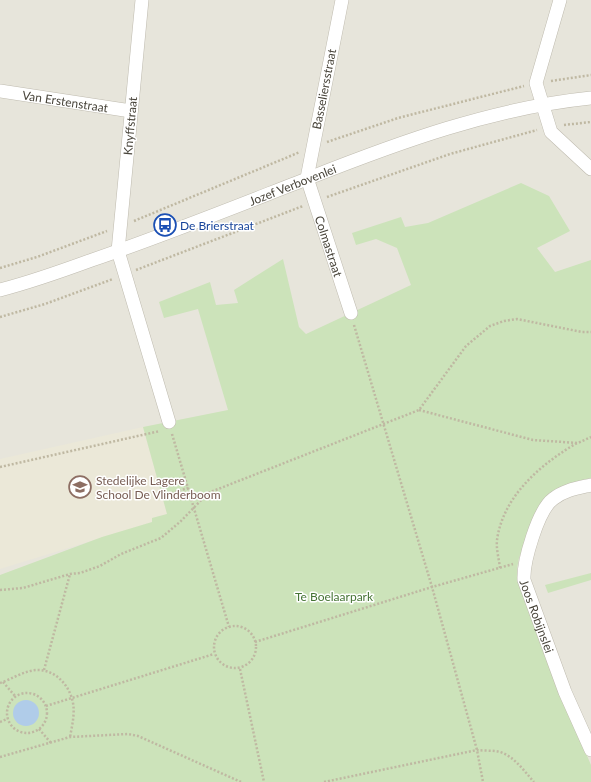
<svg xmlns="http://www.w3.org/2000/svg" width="591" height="782" font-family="Lato,sans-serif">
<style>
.residential{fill:#e7e5db}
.education{fill:#ebe8d8}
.green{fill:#cce3ba}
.water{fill:#b0cce9}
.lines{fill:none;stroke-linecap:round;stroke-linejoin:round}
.street-casing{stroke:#bfbbaf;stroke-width:14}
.path{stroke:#bfb8a2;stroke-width:2.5;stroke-dasharray:2 2;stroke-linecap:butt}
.street{stroke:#fff;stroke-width:13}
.labels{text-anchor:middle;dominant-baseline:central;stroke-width:3;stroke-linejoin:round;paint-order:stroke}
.street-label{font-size:12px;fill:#48443a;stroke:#fff}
.transit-label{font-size:12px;fill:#164399;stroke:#fff;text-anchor:start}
.education-label{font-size:12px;fill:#785e54;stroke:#fff;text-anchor:start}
.park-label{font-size:12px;fill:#457334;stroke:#fff}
</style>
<rect width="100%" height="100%" fill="#f4f3ec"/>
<rect class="residential" x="0" y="0" width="591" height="782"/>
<path class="education" d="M143,427l25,87 -16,4 1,4 -153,47v-110z"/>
<g class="green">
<path d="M521,183l28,13 21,35 -33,17 18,24 36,-12v218l-13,3 -14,5 -26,22 -19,50 -2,11 1,11 28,79 45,106v17h-591v-207l102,-38 50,-15v-4l15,-4 -24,-87 85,-17 -30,-101 -34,9 -5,-16 51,-20 6,23 22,-2 -4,-13 49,-31 16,68 7,7 105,-49 -14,-37 -21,-9 -20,6 -4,-12 49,-16 4,10 23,-4z"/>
<path d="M591,573v7l-43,13 -3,-8z"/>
</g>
<circle class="water" cx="26" cy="713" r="13"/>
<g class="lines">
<g class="street-casing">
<g id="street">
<path d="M142,0l-24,251 51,171"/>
<path id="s1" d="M342,0l-35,178 44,135"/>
<path d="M560,0l-24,83 15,49 40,37"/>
<path id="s2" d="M0,91l131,20"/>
<path id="s3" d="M0,290c31,-8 62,-19 92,-30 73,-25 145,-54 217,-82 91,-36 184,-70 282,-80"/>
<path id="s4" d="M591,485c-13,3 -27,5 -38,14 -15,11 -30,63 -29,81l41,112 26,58"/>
</g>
</g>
<g class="path">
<path d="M551,81l40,-6"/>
<path d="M564,125l27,-3"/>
<path d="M327,142l71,-24 126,-32"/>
<path d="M327,197l123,-43 87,-24"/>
<path d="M134,221l166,-69"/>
<path d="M0,268l37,-11 70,-26"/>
<path d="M136,270l167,-64"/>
<path d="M0,317l45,-13 68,-25"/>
<path d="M354,325l78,262 45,163 6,32"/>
<path d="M419,410l114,30 45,3 13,-6"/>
<path d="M172,434l57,193"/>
<path d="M0,467l160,-36"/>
<path d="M160,497l28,-9"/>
<path d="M500,568c-1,-9 -4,-19 -3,-28 6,-44 44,-76 80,-97"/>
<path d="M0,590l23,-2 47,-14 10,-1 20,-7 21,-12 40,-16 20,-17 27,-28 211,-83 47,-64 24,-20 14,-5 13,-2 65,13h9"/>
<circle cx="235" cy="647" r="21"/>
<path d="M255,642l177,-55 81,-23"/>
<path d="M240,669l24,113"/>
<path d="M44,670l26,-96"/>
<path d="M3,682l12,14"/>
<path d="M0,683c12,-4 25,-13 38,-13 18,0 32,16 35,33 2,11 -1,23 -3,34"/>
<circle cx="27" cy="713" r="20"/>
<path d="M46,706l168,-52"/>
<path d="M0,722l7,-3"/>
<path d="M39,729l12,14"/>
<path d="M0,757l70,-20 58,-3 10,2 103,46"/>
<path d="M324,782l153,-32c7,1 16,0 23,2 15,5 24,19 34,30"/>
</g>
<use href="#street" class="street"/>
</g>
<defs>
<g id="bus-ring" transform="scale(1.15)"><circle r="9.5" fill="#fff" stroke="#1a4fb4" stroke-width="1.5"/><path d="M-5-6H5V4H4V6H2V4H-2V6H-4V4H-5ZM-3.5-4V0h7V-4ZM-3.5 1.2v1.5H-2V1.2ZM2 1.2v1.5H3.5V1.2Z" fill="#1a4fb4"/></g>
<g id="school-ring" transform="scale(1.15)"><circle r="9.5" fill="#fff" stroke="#8d6e63" stroke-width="1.5"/><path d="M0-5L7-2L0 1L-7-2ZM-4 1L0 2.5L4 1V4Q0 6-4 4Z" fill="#8d6e63"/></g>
</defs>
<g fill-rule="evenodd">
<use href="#bus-ring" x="165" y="225"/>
<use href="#school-ring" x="80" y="487"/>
</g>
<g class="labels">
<g class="street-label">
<text transform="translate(324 89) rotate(-79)">Basseliersstraat</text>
<text stroke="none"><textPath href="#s2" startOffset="66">Van Erstenstraat</textPath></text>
<text transform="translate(130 126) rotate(-85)">Knyffstraat</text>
<text stroke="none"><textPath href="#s3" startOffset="311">Jozef Verbovenlei</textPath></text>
<text stroke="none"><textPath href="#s1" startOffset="253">Colmastraat</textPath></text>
<text stroke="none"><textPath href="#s4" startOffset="167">Joos Robijnslei</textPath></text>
</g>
<g class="transit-label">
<text x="180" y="225">De Brierstraat</text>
</g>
<g class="education-label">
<text x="96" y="480">Stedelijke Lagere<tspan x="96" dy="14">School De Vlinderboom</tspan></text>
</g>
<g class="park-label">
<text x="334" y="596">Te Boelaarpark</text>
</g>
</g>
</svg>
